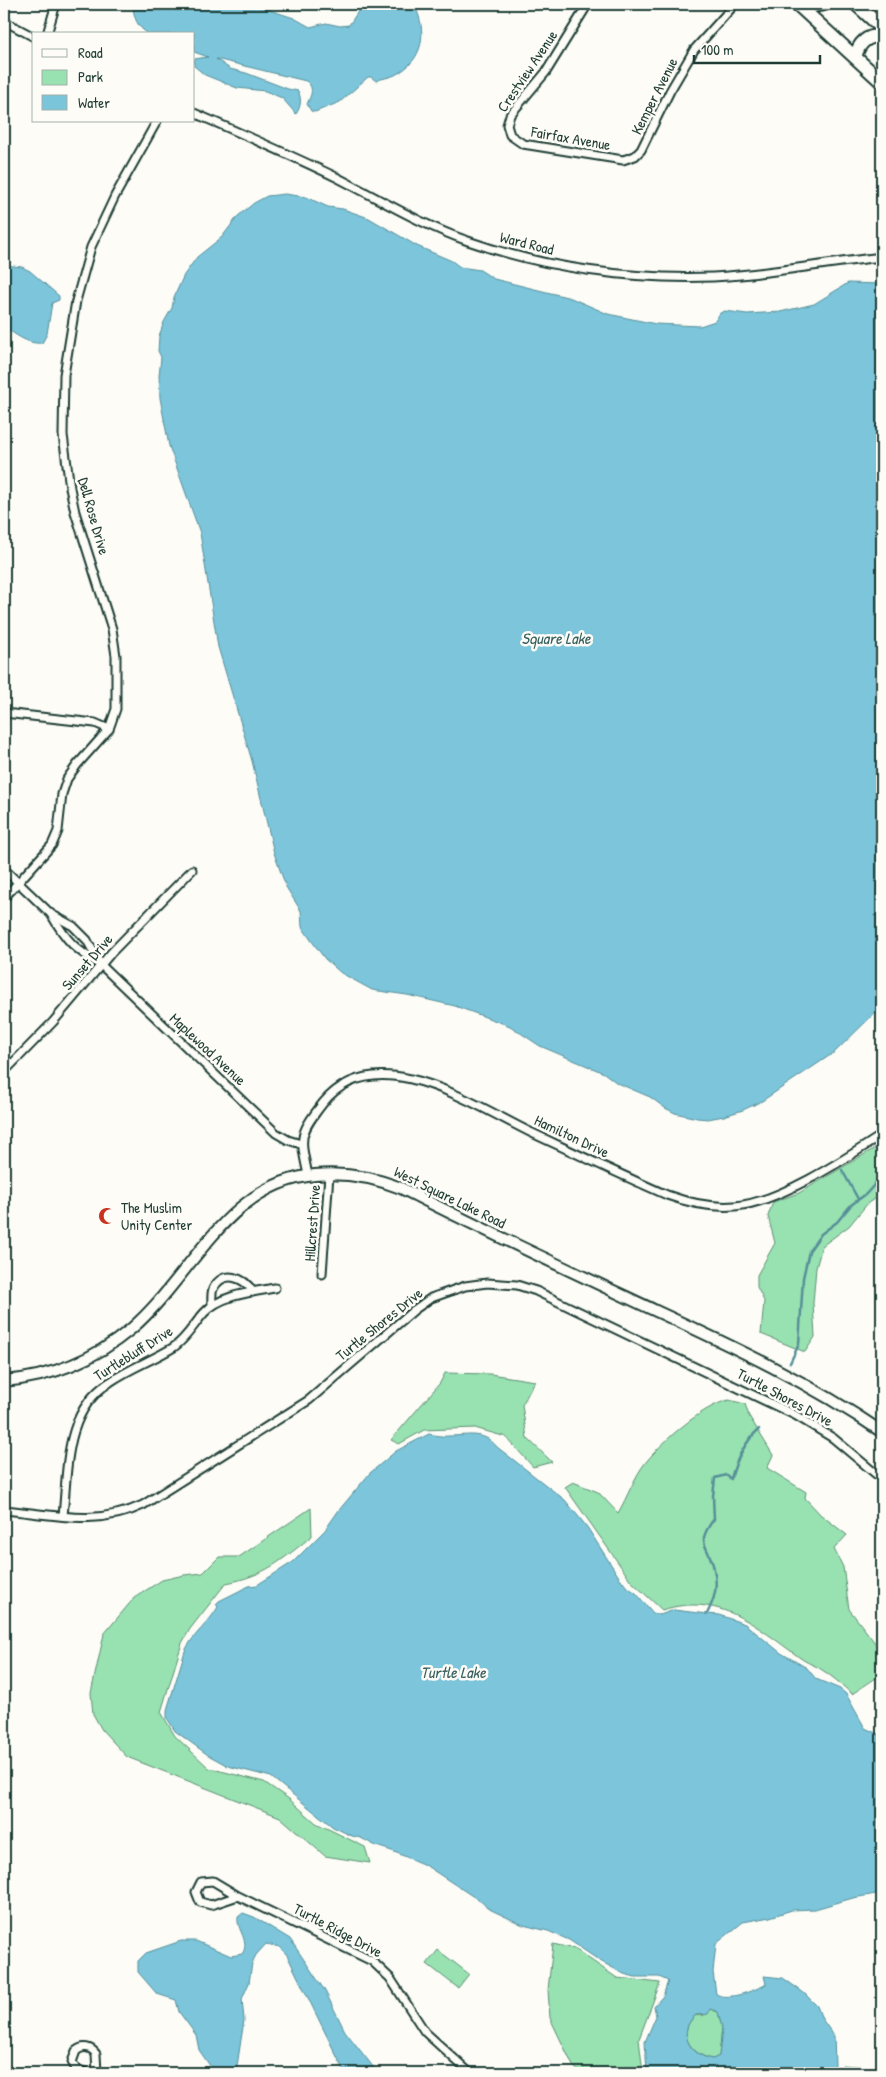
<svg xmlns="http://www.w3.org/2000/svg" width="886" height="2077" font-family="'Patrick Hand',sans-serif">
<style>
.green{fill:#98e1b1;stroke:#5c8f72}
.water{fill:#7bc5db;stroke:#568f98;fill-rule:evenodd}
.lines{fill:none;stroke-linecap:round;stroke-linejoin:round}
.stream{stroke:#568f98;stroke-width:2.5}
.street-casing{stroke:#1f3d34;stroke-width:11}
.secondary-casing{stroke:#1f3d34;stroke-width:14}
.highway-casing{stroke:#1f3d34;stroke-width:16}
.street{stroke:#fdfcf7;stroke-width:7}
.secondary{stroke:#fdfcf7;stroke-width:10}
.highway{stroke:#fdfcf7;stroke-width:12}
.labels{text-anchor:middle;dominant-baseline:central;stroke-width:5;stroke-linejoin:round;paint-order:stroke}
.street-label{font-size:15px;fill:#1f3d34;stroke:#fdfcf7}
.poi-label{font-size:15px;fill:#1f3d34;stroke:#fdfcf7;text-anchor:start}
.water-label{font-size:16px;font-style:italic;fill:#365f5e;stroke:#fdfcf7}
</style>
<rect width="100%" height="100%" fill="#fdfcf7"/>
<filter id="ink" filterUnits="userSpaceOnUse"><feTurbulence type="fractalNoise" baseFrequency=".02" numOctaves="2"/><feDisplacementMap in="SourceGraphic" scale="10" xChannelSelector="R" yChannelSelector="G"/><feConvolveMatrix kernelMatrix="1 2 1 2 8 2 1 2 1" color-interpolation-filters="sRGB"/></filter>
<g filter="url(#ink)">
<g class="green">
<path d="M882,1144v50l-14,9 -19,23 -27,20 -6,22 -3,35 2,34 -10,15 -44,-18 3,-33 -7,-14v-12l18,-32 -7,-27 5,-14 26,-9z"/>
<path d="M445,1373l45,1 45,7 -13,24 5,33 25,24 -19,5 -27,-30 -31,-9 -51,2 -25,14 -8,-4 49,-57z"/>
<path d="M729,1400l16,4 4,12 24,39 -6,13 39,24 -1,6 16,17 26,20 -13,14 9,18 6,42 33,43v22l-30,20c-10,-9 -21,-19 -33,-26 -7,-4 -14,-6 -20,-11 -43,-31 -80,-65 -137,-47l-31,-29 -66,-94 8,-5 25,10 20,21c9,-15 17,-38 28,-51 18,-22 56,-56 83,-62z"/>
<path d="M311,1508l1,28c-30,24 -47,40 -86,47l-36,46 -8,14 -21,69 14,24 34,32 55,14 25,17 27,24 49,24 5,16 -45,-7 -45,-39 -153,-60 -25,-27 -9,-16 -2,-21 13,-59 30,-36 28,-18 22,-5 19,-2 16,-16h20z"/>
<path d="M553,1944l22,5 42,29 43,5 -21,56 4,34h-62l-8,-7 -23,-48 -2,-28z"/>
<path d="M438,1950l31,24 -11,14 -31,-24z"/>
<path d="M710,2009l8,3 4,15 -3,29 -6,3c-19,-3 -37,-23 -20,-41 4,-5 6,-1 11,-3 3,-1 4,-4 6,-6z"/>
<path d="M842,2065l30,2 2,6h-35z"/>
</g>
<g class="water">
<path d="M133,4h118l43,14 16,9 16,-4 14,3 9,-1 14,-21h51c14,28 10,56 -19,71 -6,3 -13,3 -19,6l-5,-4h-3l-28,25 -25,10 -4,-1 -4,-7c4,-9 8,-16 -1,-23l-90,-22 14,10 16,4 42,16 10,2c4,8 3,16 -2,23l-14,-16 -17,-7 -28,-3 -32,-13 -11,-9v-7l14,-2 -14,-5v-18h-45c-12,-6 -16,-18 -16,-30z"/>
<path d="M285,194l21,3 22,10 15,2 26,9 48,28 35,15 8,6 20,3 14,9 77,19 37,16 48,10 44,2 15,-5 5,-8 5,-2 22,3 33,-2 34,-8 34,-21 34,1v722l-47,46 -73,49 -19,9 -19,6 -16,3 -11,-1 -22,-5 -10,-5 -15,-11 -33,-14 -13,-10 -64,-27 -30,-20 -55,-20 -48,-11 -35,-5 -31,-17 -16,-14 -14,-19 -9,-13 -1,-16 -15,-24 -12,-34 -22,-92 -34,-114 -18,-114 -31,-87 -9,-48 -1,-22 2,-19 -3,-6 1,-15 5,-14 8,-14 2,-11 10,-22 13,-18 25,-20 16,-21 16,-13 13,-7z"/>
<path d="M4,265l18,2 8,4 29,25v4l-7,3 -5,31 -5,9c-14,2 -27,-9 -38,-16z"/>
<path d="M429,1434c6,1 13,3 20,2 18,0 35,-6 48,11l68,53 22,27 32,50 7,9 10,7 17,20 7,2 14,-5 33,4 12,1 26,9 36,29 26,15 9,11 24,10 6,5 19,34 17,8v157l-29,5 -38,11 -23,1 -22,7 -27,5 -27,22 -3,28 3,22c13,7 35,-3 47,-8l3,-2 -2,-8 19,2 21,15 13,13 5,13 12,17 1,28 -2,9h-186l-2,-31 11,-26 -2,-10 9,-10 5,-15 -9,-4h-24l-11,-3 -24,-13 -31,-21 -21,-9 -25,-6 -36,-17 -4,-5 -58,-38 -33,-14 -16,-5 -15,-8 -9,-2 -19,-9 -62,-50 -43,-11 -20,-11 -33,-24 -8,-13v-8l18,-59c8,-17 24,-28 33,-44l-2,-3 3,-3 30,-15 8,-1 36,-23 32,-32 14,-20 31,-37 26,-22zM710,2009l8,3 4,16 -3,28 -6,3c-16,-2 -32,-16 -25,-34 2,-3 4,-8 8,-10 3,-1 8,0 12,-1z"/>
<path d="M243,1913l11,4 36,22 35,52 20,40 33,42h-33l-58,-118 -7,-8 -14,-3 -10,11 -4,8 -3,20 -7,16 2,21 -8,53h-21l-16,-23 -3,-15 -17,-23 -3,-12 -19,-6 -19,-22v-11l8,-8 35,-12h15l35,15 11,-2c9,-13 -6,-24 -4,-37z"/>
</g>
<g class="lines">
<g class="stream">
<path d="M842,1170l16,29"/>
<path d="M790,1363l9,-19 4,-66 6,-27 12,-17 16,-12 14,-17 15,-11 16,-18"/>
<path d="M707,1614c8,-16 11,-28 7,-45 -5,-25 -20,-24 0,-50l-1,-23 2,-18 11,-3 5,4c5,-19 14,-37 28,-50"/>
</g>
<g class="street-casing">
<g id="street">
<path d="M588,4l-42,68 -36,43 -3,10 3,10 13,9 100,16 12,-4 6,-6 29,-59 24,-41 41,-46"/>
<path d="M4,21l30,16"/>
<path d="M47,34l9,-30"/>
<path d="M194,113c48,21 97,42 144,65 43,22 84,47 130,63 77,27 163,39 245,36 57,-3 113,-14 169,-20"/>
<path d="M4,713l91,10 14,6"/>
<path d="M4,869l47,45 22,12 14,14 13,24"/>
<path d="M4,898l48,-53 6,-14 4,-37 5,-15 10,-14 32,-36 7,-20v-53l-4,-27 -37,-117 -5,-24 -7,-53 1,-60 12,-74 15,-54 24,-51 42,-75"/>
<path d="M51,914c16,28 23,34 51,52l174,167 12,7 13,4"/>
<path d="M4,1072l49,-50 58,-69 81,-83"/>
<path d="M308,1175c-8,-38 -10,-40 15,-72 53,-65 151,2 207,29 45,21 91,43 137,63 22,8 44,13 68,11 43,-3 110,-47 147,-71"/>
<path d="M322,1274l7,-100"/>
<path d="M212,1305c0,-5 -1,-11 1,-16 10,-20 31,-12 40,3"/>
<path d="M4,1510c47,4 93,17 139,-5l166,-105 105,-90 17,-12 34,-12 22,-3 30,2 19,6 259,124 38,23 49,41"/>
<path d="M63,1516c5,-48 1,-105 47,-134 20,-14 43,-22 64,-35 13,-9 20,-23 30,-34 16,-18 48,-21 71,-25"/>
<path d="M238,1896l-27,9 -11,-3 -4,-10 5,-10 12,-1 25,15 134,65 18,17 35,54 45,41"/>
<path d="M87,2073l-11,-4 -4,-7 4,-11c7,-6 15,-4 20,3l1,19"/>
</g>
</g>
<g class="secondary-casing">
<path id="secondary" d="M4,1381c47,-4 90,-21 127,-52 61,-52 95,-146 184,-154 30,-3 58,2 86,13 84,43 170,83 255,123 78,36 155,72 226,121"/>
</g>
<g class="highway-casing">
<g id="highway">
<path d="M797,4l85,78"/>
<path d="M856,4l26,24"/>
<path d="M798,5l7,2 19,-3"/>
<path d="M855,57c4,-14 12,-22 27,-21"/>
</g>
</g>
<use href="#street" class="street"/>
<use href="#secondary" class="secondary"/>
<use href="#highway" class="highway"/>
</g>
</g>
<defs>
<g id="mosque-bare" transform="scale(1.35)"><path d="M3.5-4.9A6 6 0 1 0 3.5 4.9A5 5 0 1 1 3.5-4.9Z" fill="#c8321e" stroke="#fdfcf7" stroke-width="2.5" paint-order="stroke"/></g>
</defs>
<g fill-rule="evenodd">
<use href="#mosque-bare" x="107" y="1216"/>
</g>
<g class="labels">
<g class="street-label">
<text transform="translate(527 71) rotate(-56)">Crestview Avenue</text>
<text transform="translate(654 96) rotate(-63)">Kemper Avenue</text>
<text transform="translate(571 138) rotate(10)">Fairfax Avenue</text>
<text transform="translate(527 243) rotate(14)">Ward Road</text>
<text transform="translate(94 516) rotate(74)">Dell Rose Drive</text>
<text transform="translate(87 962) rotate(-49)">Sunset Drive</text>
<text transform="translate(208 1049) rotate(43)">Maplewood Avenue</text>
<text transform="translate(572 1136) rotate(25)">Hamilton Drive</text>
<text transform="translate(450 1197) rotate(26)">West Square Lake Road</text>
<text transform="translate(312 1223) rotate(-86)">Hillcrest Drive</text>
<text transform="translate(379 1324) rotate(-39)">Turtle Shores Drive</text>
<text transform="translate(133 1353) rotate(-32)">Turtlebluff Drive</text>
<text transform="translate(785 1397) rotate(28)">Turtle Shores Drive</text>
<text transform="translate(338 1930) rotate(28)">Turtle Ridge Drive</text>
</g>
<g class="poi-label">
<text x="121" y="1207">The Muslim<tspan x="121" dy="17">Unity Center</tspan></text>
</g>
<g class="water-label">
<text x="556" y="638">Square Lake</text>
<text x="453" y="1672">Turtle Lake</text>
</g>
</g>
<rect width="886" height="2077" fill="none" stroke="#fdfcf7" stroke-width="20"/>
<rect x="10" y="10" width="866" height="2057" fill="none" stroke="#1f3d34" stroke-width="2" filter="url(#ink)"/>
<rect x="32" y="32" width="162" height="90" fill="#fdfcf7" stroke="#a4b0a9"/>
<rect x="42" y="49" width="25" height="8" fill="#fdfcf7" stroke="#a4b0a9"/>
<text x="78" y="58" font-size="15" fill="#1f3d34">Road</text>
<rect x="42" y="70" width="25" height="15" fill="#98e1b1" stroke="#a4b0a9"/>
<text x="78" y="82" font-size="15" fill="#1f3d34">Park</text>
<rect x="42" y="95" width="25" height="15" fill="#7bc5db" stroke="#a4b0a9"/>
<text x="78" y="108" font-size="15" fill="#1f3d34">Water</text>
<path d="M694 55v8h126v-8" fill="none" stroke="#1f3d34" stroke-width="2.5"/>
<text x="701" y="55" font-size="15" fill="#1f3d34" stroke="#fdfcf7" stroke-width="4" paint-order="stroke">100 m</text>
</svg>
